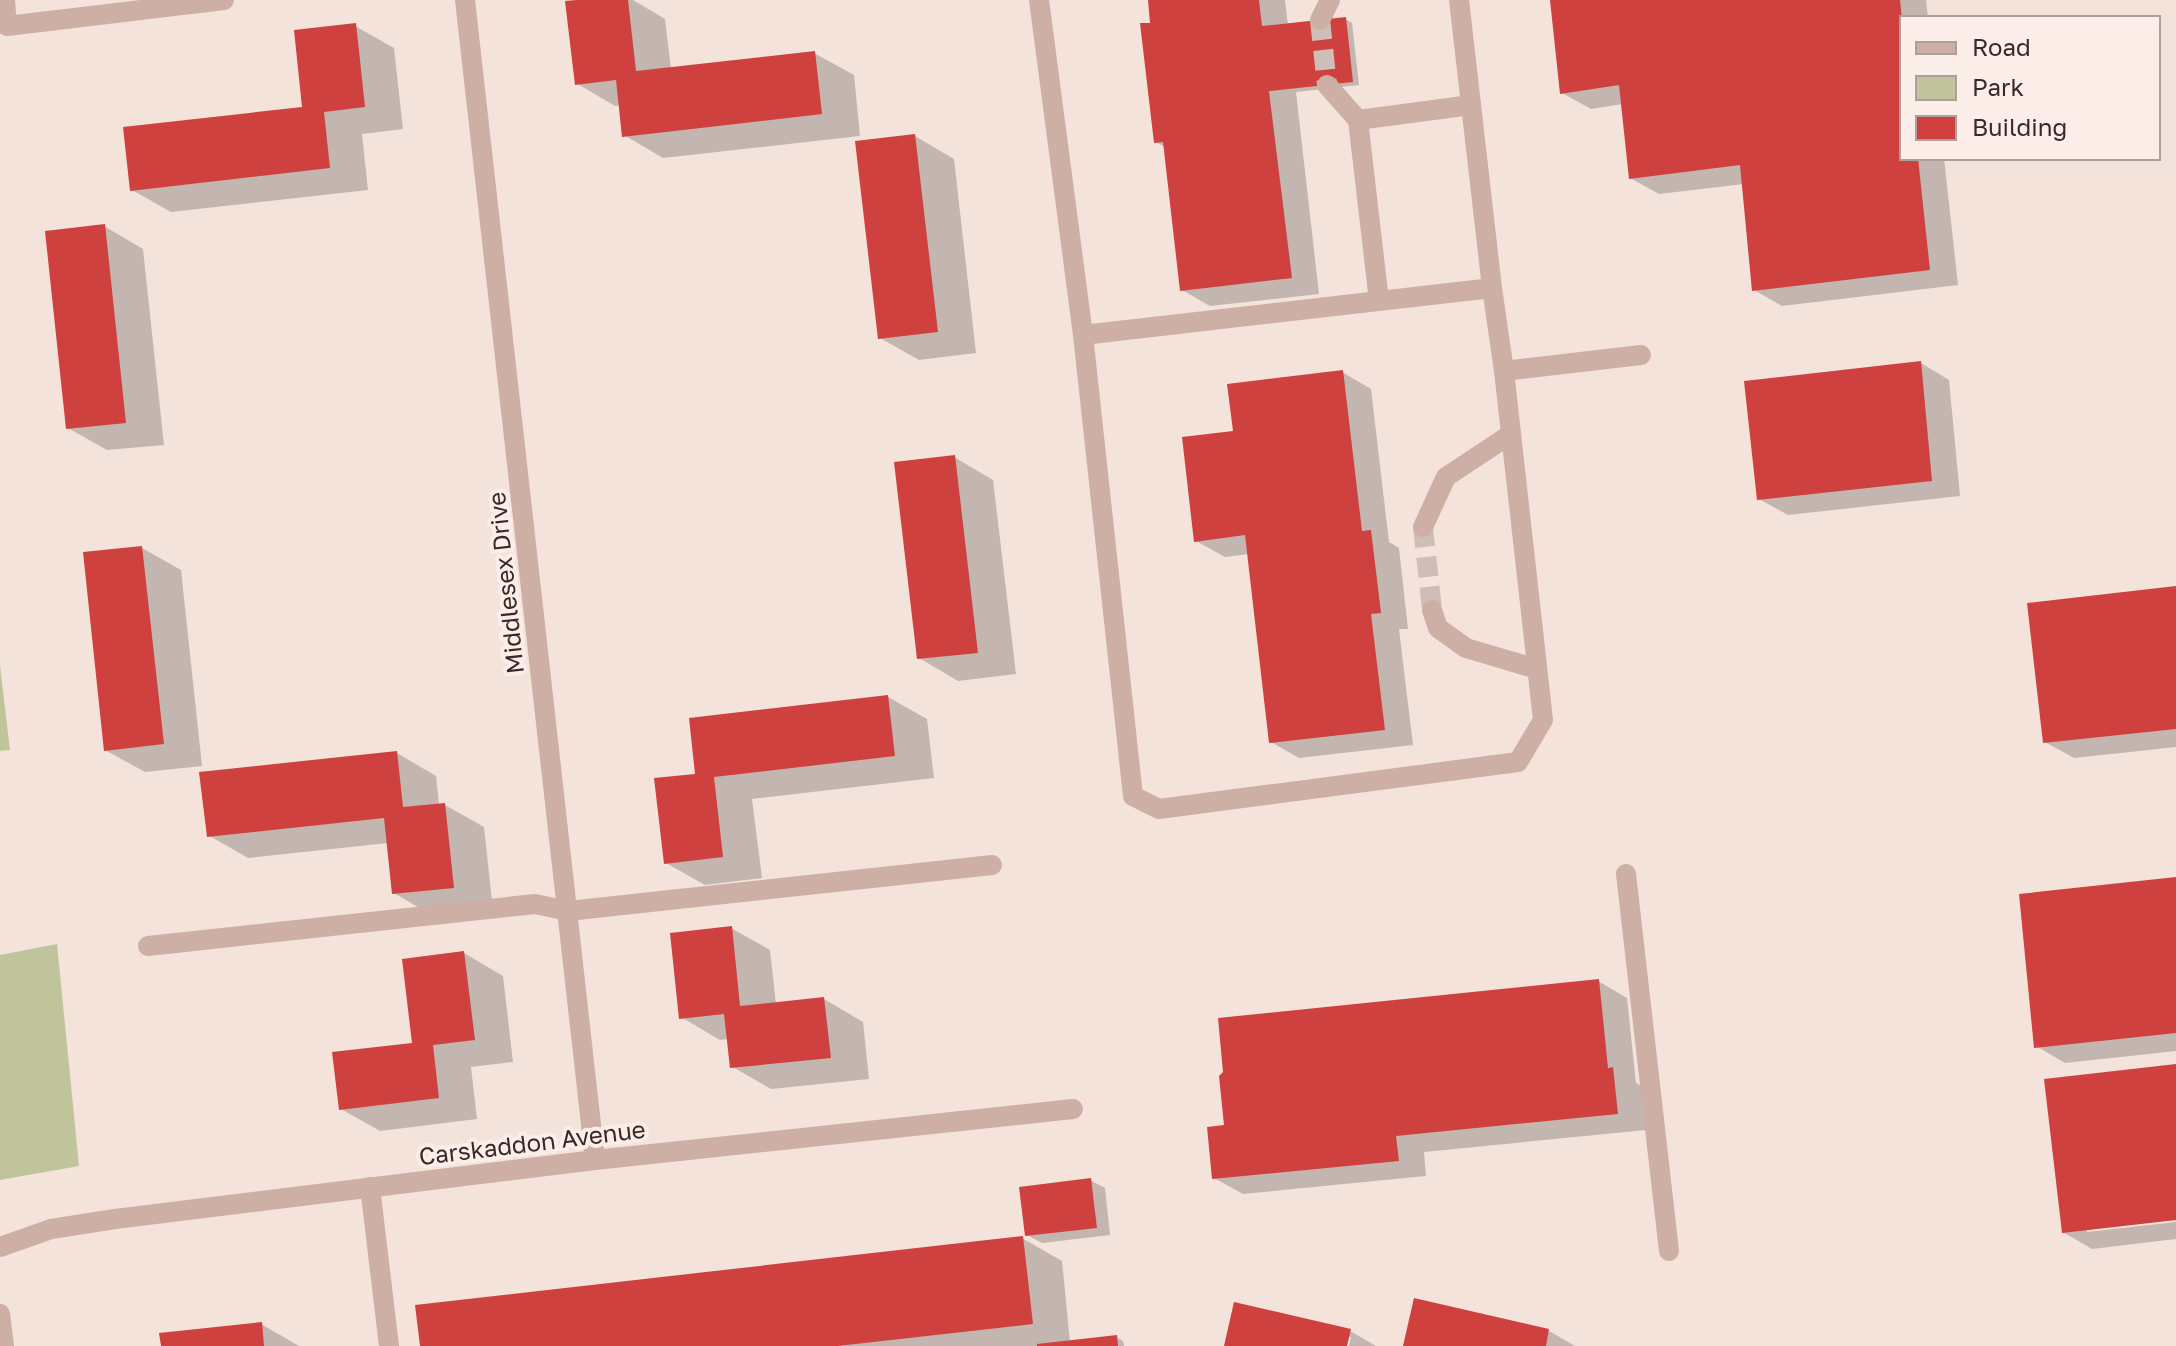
<svg xmlns="http://www.w3.org/2000/svg" width="2176" height="1346" font-family="'Golos Text',sans-serif">
<style>
.green{fill:#c0c49a}
.shadow{fill:#0003}
.building{fill:#cf413f}
.lines{fill:none;stroke-linecap:round;stroke-linejoin:round}
.minor-tunnel{stroke:#cfbeb7;stroke-width:20;stroke-dasharray:20 10;stroke-linecap:butt}
.minor{stroke:#cdafa6;stroke-width:20}
.labels{text-anchor:middle;dominant-baseline:central;stroke-width:8;stroke-linejoin:round;paint-order:stroke}
.street-label{font-size:24px;fill:#392928;stroke:#fbeee8}
</style>
<rect width="100%" height="100%" fill="#f4e3db"/>
<g class="green">
<path d="M0,666l10,84 -10,1z"/>
<path d="M57,944l22,222 -79,14v-225z"/>
</g>
<g class="shadow">
<path d="M593,0h40l32,19 6,50 143,-16 40,22 6,61 -197,22 -39,-23 -3,-30 -6,1 -39,-23z"/>
<path d="M1150,0h135l3,26 57,-7 7,4 7,62 -63,7 23,202 -109,12 -28,-16 -17,-143 -9,-5 -4,-118z"/>
<path d="M1552,0h374l2,18h-26v140h42l14,127 -176,21 -28,-16 -10,-106 -85,10 -29,-16 -7,-74 -32,5 -29,-16z"/>
<path d="M355,26l39,22 9,81 -41,5 6,56 -197,22 -39,-22 173,-81z"/>
<path d="M915,136l39,23 22,194 -57,7 -39,-22z"/>
<path d="M104,226l39,23 21,196 -57,5 -39,-22z"/>
<path d="M1921,363l28,17 11,116 -172,19 -29,-16z"/>
<path d="M1342,372l29,17 18,153 10,6 9,81h-9l14,116 -114,13 -28,-16 -22,-188 -24,3 -29,-16 39,-108z"/>
<path d="M954,457l39,23 23,194 -58,7 -39,-23z"/>
<path d="M142,548l39,22 21,196 -57,6 -40,-22z"/>
<path d="M2176,588v159l-102,11 -29,-16z"/>
<path d="M888,697l39,22 7,59 -182,21 10,79 -57,7 -39,-22 31,-88z"/>
<path d="M397,753l39,23 3,29h6l39,22 9,83 -60,6 -39,-23 -6,-50 -140,15 -40,-23z"/>
<path d="M2176,879v172l-111,12 -29,-17z"/>
<path d="M731,928l39,22 6,54 48,-5 39,23 6,57 -98,10 -40,-23 -2,-27 -9,1 -39,-23z"/>
<path d="M464,953l39,23 10,86 -42,5 6,52 -97,12 -39,-22 73,-65z"/>
<path d="M1598,981l29,17 9,85 5,3 5,44 -222,22 2,24 -183,18 -29,-16 12,-51v-54z"/>
<path d="M2176,1066v152l-89,10v4l89,-10v17l-84,10 -29,-17z"/>
<path d="M1090,1180l15,8 5,47 -68,8 -15,-8z"/>
<path d="M1022,1238l40,23 8,81 46,-5 7,4 1,5h-702z"/>
<path d="M1416,1301l133,30 26,15h-170z"/>
<path d="M261,1324l38,22h-136z"/>
<path d="M1350,1331l26,15h-27l2,-9h-4l-2,9h-119z"/>
</g>
<g class="building">
<path d="M576,0h52l8,71 179,-20 7,63 -200,23 -6,-57 -41,5 -10,-84z"/>
<path d="M1148,0h111l3,26 84,-9 7,65 -84,9 23,187 -112,13 -17,-149 -9,1 -14,-120h10z"/>
<path d="M1550,0h350l2,19v139h16l12,112 -178,21 -12,-126 -111,14 -10,-94 -59,9z"/>
<path d="M356,23l9,84 -41,5 6,56 -200,23 -7,-64 179,-20 -8,-77z"/>
<path d="M915,134l23,198 -60,7 -23,-198z"/>
<path d="M105,224l21,199 -60,6 -21,-198z"/>
<path d="M1921,361l11,120 -175,19 -13,-119z"/>
<path d="M1343,370l19,161 9,-1 10,83 -10,1 14,116 -116,13 -24,-208 -51,7 -12,-105 51,-6 -6,-47z"/>
<path d="M955,455l23,198 -61,6 -23,-197z"/>
<path d="M142,546l22,198 -60,7 -21,-199z"/>
<path d="M2176,586v143l-133,14 -16,-140z"/>
<path d="M888,695l7,61 -181,21 9,80 -59,7 -10,-86 41,-4 -6,-56z"/>
<path d="M397,751l6,56 42,-4 9,85 -62,6 -8,-76 -177,19 -8,-65z"/>
<path d="M2176,877v156l-142,15 -15,-154z"/>
<path d="M732,926l8,80 84,-9 7,61 -101,10 -6,-54 -45,5 -9,-86z"/>
<path d="M464,951l11,89 -42,5 6,53 -100,12 -7,-58 80,-9 -10,-84z"/>
<path d="M1599,979l9,89 5,-1 5,47 -222,22 3,25 -187,18 -5,-52 17,-2 -5,-49 4,-4 -5,-54z"/>
<path d="M2176,1064v156l-114,13 -18,-154z"/>
<path d="M1091,1178l6,50 -72,8 -6,-49z"/>
<path d="M1023,1236l10,88 -195,22h-418l-5,-41z"/>
<path d="M1414,1298l135,31 -3,17h-143z"/>
<path d="M1234,1302l117,27 -4,17h-123z"/>
<path d="M262,1322l2,24h-103l-2,-13z"/>
<path d="M1117,1335l1,11h-81v-2z"/>
</g>
<g class="lines">
<g class="minor-tunnel">
<path d="M1320,20l7,65"/>
<path d="M1423,527l9,83"/>
</g>
<g class="minor">
<path d="M5,0l2,26 217,-26"/>
<path d="M465,0l130,1160"/>
<path d="M1039,0l44,335 409,-47"/>
<path d="M1459,0l33,288 12,83 137,-16"/>
<path d="M1320,20l10,-20"/>
<path d="M1327,85l31,35 113,-15"/>
<path d="M1358,120l21,181"/>
<path d="M1083,335l50,461 26,13 359,-47 25,-42 -39,-349"/>
<path d="M1423,527l23,-50 65,-43"/>
<path d="M1432,610l6,18 28,20 71,21"/>
<path d="M1626,874l43,377"/>
<path d="M148,946l387,-42 33,7 424,-46"/>
<path d="M370,1187l19,159"/>
<path d="M0,1247l51,-18 64,-10 480,-59 478,-51"/>
<path d="M0,1314l4,32"/>
</g>
</g>
<g class="labels">
<g class="street-label">
<text transform="translate(505 583) rotate(-96)">Middlesex Drive</text>
<text transform="translate(532 1142) rotate(-7)">Carskaddon Avenue</text>
</g>
</g>
<rect x="1900" y="16" width="260" height="144" fill="#fbeee8" stroke="#ad9f9b" stroke-width="2"/>
<rect x="1916" y="42" width="40" height="12" fill="#cdafa6" stroke="#ad9f9b" stroke-width="2"/>
<text x="1972" y="56" font-size="24" fill="#392928">Road</text>
<rect x="1916" y="76" width="40" height="24" fill="#c0c49a" stroke="#ad9f9b" stroke-width="2"/>
<text x="1972" y="96" font-size="24" fill="#392928">Park</text>
<rect x="1916" y="116" width="40" height="24" fill="#cf413f" stroke="#ad9f9b" stroke-width="2"/>
<text x="1972" y="136" font-size="24" fill="#392928">Building</text>
</svg>
